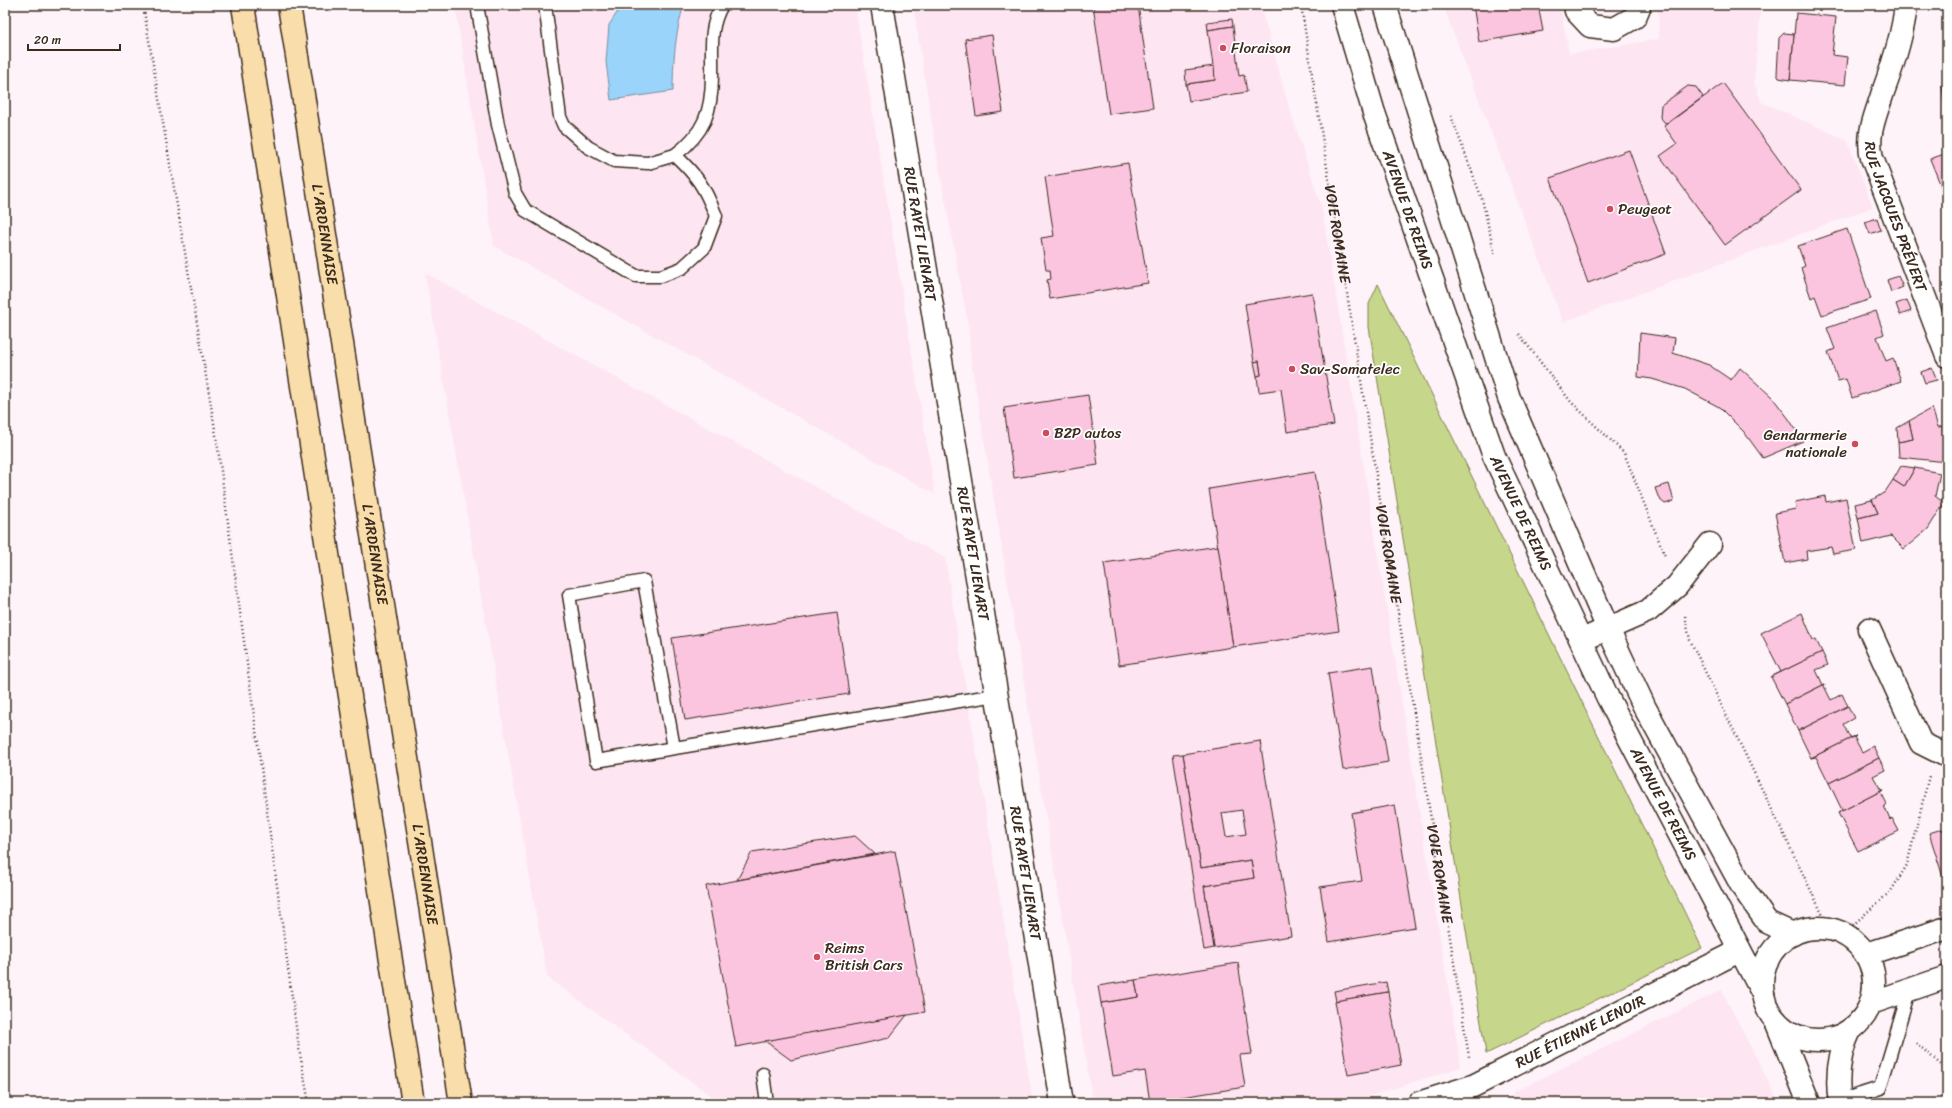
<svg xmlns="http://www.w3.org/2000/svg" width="1952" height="1108" font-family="Sriracha,sans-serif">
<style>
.built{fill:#fde5f1}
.green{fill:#c6d68b;stroke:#808054}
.water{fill:#9bd4fb;stroke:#7590a3}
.building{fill:#fbc5df;stroke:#3b2a1e;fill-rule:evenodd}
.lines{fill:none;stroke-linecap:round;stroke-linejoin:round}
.service-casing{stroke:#3b2a1e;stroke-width:15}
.minor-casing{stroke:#3b2a1e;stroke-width:25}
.tertiary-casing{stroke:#3b2a1e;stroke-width:25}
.secondary-casing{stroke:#3b2a1e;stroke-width:25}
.motorway-casing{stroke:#3b2a1e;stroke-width:25}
.path{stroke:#3b2a1e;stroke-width:2.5;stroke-dasharray:1 3;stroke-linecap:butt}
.service{stroke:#fff;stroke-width:12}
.minor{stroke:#fff;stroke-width:22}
.tertiary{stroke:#fff;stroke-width:22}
.secondary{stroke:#fff;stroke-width:22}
.motorway{stroke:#f9deab;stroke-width:22}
.poi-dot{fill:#d1495b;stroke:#fff;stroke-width:1.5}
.labels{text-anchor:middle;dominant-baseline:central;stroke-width:3.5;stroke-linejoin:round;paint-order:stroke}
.poi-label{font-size:15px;fill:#3b2a1e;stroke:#fff;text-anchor:start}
.street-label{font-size:15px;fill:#3b2a1e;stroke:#fff}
</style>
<rect width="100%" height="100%" fill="#fef3f9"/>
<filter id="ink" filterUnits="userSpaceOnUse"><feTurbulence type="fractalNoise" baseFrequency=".025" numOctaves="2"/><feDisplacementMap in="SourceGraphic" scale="8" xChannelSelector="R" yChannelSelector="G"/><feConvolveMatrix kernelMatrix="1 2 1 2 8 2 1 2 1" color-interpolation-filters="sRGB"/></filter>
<g filter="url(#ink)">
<g class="built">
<path d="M455,5h400l80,489 -441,-248z"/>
<path d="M913,5h347l29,102 33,102 139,858 -113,36h-255l-123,-749 -1,-24 -31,-169z"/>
<path d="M1443,5h117l9,49 90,-15 -1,-34h103l-7,77 7,20 86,38 26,67 -310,115z"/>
<path d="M425,273l520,285 88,545h-312l-174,-126z"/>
<path d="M1722,990l57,113h-270l5,-11z"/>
</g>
<path class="green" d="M1378,284l324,664 -216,106 -117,-727v-23z"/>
<path class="water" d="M622,5h62c-9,28 -11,57 -11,86l-62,9 -5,-38 3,-37z"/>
<g class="building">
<path d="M1093,5h45l15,103 -44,6z"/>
<path d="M1473,5h65l5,26 -64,11z"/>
<path d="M1796,13l40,4 -4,38 16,2 -3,28 -55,-5z"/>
<path d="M1232,19l1,7 -25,4 -1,-8z"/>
<path d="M1233,26l6,50 5,-1 3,17 -58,9 -3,-17 29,-4 -7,-50z"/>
<path d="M1784,33l10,1 -4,46 -11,-2 -2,-4 2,-36z"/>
<path d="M992,35l11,77 -27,4 -11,-77z"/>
<path d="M1214,66l1,14 -29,4 -1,-14z"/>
<path d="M1723,83l78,107 -76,55 -65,-89 17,-12 -13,-18z"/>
<path d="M1942,85h5v31h-1z"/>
<path d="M1688,86l8,1 7,10 -37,27 -6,-7 1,-12z"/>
<path d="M1629,150l37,104 -78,29 -38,-105z"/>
<path d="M1947,153v31l-6,2 -11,-27z"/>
<path d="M1128,163l20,120 -98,16 -3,-19 4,-1 -1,-9h-4l-5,-32 13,-2 -9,-59z"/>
<path d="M1947,184v16l-6,-14z"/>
<path d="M1877,218l4,12 -11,4 -5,-12z"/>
<path d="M1847,229l24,70 -49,16 -7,-19 -4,2 -10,-30 4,-2 -7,-20z"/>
<path d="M1898,276l5,11 -12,5 -4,-12z"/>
<path d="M1312,293l22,132 -47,7 -6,-43 -22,3 -2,-16 4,-1 -2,-14 -5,1 -9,-58z"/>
<path d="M1907,300l4,11 -11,4 -4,-11z"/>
<path d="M1876,311l8,23 -7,3 9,24 7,-3 8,23 -49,17 -6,-19 -8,2 -10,-29 7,-3 -8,-21z"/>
<path d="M1640,333l35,5 -2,15 36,12 22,15 9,-12 32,29 17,22 14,22 -40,17 -19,-26 -25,-25 -34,-18 -33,-10 -14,-2z"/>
<path d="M1259,361l2,14 -4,1 -3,-14z"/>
<path d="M1932,368l5,12 -12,3 -4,-11z"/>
<path d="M1088,395l10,70 -84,13 -10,-70z"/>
<path d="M1932,408l6,19 9,-1v36l-48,-5 -1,-15 15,-3 -4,-18z"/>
<path d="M1909,421l4,18 -15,3 -1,-14z"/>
<path d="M1901,466l14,2 -11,19 -11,-7z"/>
<path d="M1915,468l25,5 -5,23 9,7 -16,26 -24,20 -13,-13 -28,7 -5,-25 20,-5 -6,-13 13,-8 8,-12 11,7z"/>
<path d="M1315,472l24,159 -106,16 -24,-158z"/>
<path d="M1669,484l5,17 -9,3 -6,-5 -4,-11z"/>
<path d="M1825,496l1,6 20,-4 10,52 -23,4 -2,-7 -25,4 1,8 -22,4 -10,-50 21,-4 -1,-7z"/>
<path d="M1872,500l6,13 -20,5 -3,-14z"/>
<path d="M1218,546l15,101 -114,18 -15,-102z"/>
<path d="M837,613l12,81 -164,26 -13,-82z"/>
<path d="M1802,613l11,27h3l6,12 -51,25 10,-5 -20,-39z"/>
<path d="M1822,652l6,13 -12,5 7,15 2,-1 -40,20 -14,-27z"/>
<path d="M1373,666l15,96 -45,8 -15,-97z"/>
<path d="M1825,684l-1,2 7,14 11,-6 6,12 -50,25 -13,-27z"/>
<path d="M1848,706l6,12 -11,6 7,14 6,-2 -45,22 -13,-27z"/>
<path d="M1856,736l-2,1 8,15 11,-6 6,12 -50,25 -13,-26 -5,1z"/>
<path d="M1260,741l31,195 -77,12 -10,-62 50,-8 -3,-18 -50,8 -18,-114zM1242,810l4,24 -20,3 -4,-24z"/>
<path d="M1183,754l18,114 50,-8 3,18 -50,8 10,62 -10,2 -31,-195z"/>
<path d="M1879,758l6,12 -12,6 8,14h2l-45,23 4,-3 -13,-27z"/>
<path d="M1883,790l-3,2 6,12 -2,2 6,14 2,-2 7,13 -41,20 -20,-38z"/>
<path d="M1395,805l20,122 -86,15 -9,-55 42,-6 -11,-68z"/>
<path d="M1942,829l1,2 4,-2v46l-4,2 -14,-44z"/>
<path d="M855,836l20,18 -138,26 15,-28z"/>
<path d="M895,851l30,161 -189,35 -30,-161z"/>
<path d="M1238,963l14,91 -12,1 5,32 -95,15 -5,-31 -32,5 -12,-73 37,-6 -3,-17z"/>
<path d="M1135,980l3,17 -37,6 -3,-17z"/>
<path d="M1386,982l2,10 -52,9 -2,-10z"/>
<path d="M1388,992l13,73 -53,10 -13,-74z"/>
<path d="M907,1015l-18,23 -98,22 -26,-19z"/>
</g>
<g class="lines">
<g class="service-casing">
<g id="service">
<path d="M477,5l21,120 17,68 10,17 111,66h25l21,-8 22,-20 12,-32c-12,-30 -18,-39 -41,-61l-27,8 -34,-2 -26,-14 -24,-21 -4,-9 -15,-112"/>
<path d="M675,155c29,-22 37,-43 37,-79 1,-26 -4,-47 10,-71"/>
<path d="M674,748l-30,-167 -75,14 27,166 400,-66"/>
<path d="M763,1074l4,29"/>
<path d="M1839,1101l41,-13 29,-97"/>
</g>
</g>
<g class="minor-casing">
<g id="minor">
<path id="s2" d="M882,5l130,783 50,315"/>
<path d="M1575,5l1,6 14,15 24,3 21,-12 5,-12"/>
<path id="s3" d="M1906,5c-3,29 -13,60 -23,87 -7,23 -17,42 -11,66l75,198"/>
<path d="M1869,629l52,114 26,13"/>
<path d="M1582,640l66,-29 29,-25 33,-42"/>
<path id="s4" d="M1419,1103l54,-17 266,-135"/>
</g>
</g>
<g class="tertiary-casing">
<g id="tertiary">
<path d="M1867,954l80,-26"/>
<path d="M1871,1003l76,-26"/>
</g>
</g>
<g class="secondary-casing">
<g id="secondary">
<path id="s5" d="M1342,5l32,108 120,343 114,242 155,296"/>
<path d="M1385,5l124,393 99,231 37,79 98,180 24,34 26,12"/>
<circle cx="1818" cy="984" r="56"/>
<path d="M1776,1021l33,82"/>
<path d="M1840,1103c-4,-25 -1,-50 10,-73"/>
</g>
</g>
<g class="motorway-casing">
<g id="motorway">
<path d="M243,5l170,1098"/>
<path id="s6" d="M289,5l172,1098"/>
</g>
</g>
<g class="path">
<path d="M143,5l74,436 82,608 10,54"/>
<path id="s1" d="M1301,5l168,1052"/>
<path d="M1451,116l31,83 13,56"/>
<path d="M1519,334l52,68 53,51 41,103"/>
<path d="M1685,616l5,24 139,288"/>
<path d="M1844,933l47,-42 16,-26 22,-89"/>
<path d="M1916,1043l31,27"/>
</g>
<use href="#service" class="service"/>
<use href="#minor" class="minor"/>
<use href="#tertiary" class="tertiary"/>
<use href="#secondary" class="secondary"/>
<use href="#motorway" class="motorway"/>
</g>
</g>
<g class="poi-dot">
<circle cx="1223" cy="48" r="4"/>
<circle cx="1610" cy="209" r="4"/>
<circle cx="1292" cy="369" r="4"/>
<circle cx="1046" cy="433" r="4"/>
<circle cx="1855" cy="444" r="4"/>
<circle cx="817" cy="957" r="4"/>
</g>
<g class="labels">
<g class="poi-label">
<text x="1231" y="48">Floraison</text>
<text x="1618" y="209">Peugeot</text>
<text x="1300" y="369">Sav-Somatelec</text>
<text x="1054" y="433">B2P autos</text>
<text x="1847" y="435" text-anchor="end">Gendarmerie<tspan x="1847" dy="17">nationale</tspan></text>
<text x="825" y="948">Reims<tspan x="825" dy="17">British Cars</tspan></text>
</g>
<g class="street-label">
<text stroke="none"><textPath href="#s5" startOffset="215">AVENUE DE REIMS</textPath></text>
<text stroke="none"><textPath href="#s3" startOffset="221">RUE JACQUES PRÉVERT</textPath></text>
<text stroke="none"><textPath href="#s6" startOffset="232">L'ARDENNAISE</textPath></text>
<text stroke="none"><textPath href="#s2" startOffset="232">RUE RAYET LIENART</textPath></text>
<text stroke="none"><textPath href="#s1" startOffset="232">VOIE ROMAINE</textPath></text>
<text stroke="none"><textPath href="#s5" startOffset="539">AVENUE DE REIMS</textPath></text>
<text stroke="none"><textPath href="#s6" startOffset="556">L'ARDENNAISE</textPath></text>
<text stroke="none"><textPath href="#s2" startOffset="556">RUE RAYET LIENART</textPath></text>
<text stroke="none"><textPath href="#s1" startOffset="556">VOIE ROMAINE</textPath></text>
<text stroke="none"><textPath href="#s5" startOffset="863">AVENUE DE REIMS</textPath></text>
<text stroke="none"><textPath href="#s6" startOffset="880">L'ARDENNAISE</textPath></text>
<text stroke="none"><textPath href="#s2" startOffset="880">RUE RAYET LIENART</textPath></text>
<text stroke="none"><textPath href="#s1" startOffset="880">VOIE ROMAINE</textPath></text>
<text stroke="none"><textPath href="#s4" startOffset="177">RUE ÉTIENNE LENOIR</textPath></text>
</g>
</g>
<rect width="1952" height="1108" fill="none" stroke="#fff" stroke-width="20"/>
<rect x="10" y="10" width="1932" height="1088" fill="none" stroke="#3b2a1e" stroke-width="1.5" filter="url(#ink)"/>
<path d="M28 44v6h92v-6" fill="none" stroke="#3b2a1e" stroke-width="2"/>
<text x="34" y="44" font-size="12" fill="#3b2a1e" stroke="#ffffff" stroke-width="3" paint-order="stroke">20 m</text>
</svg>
